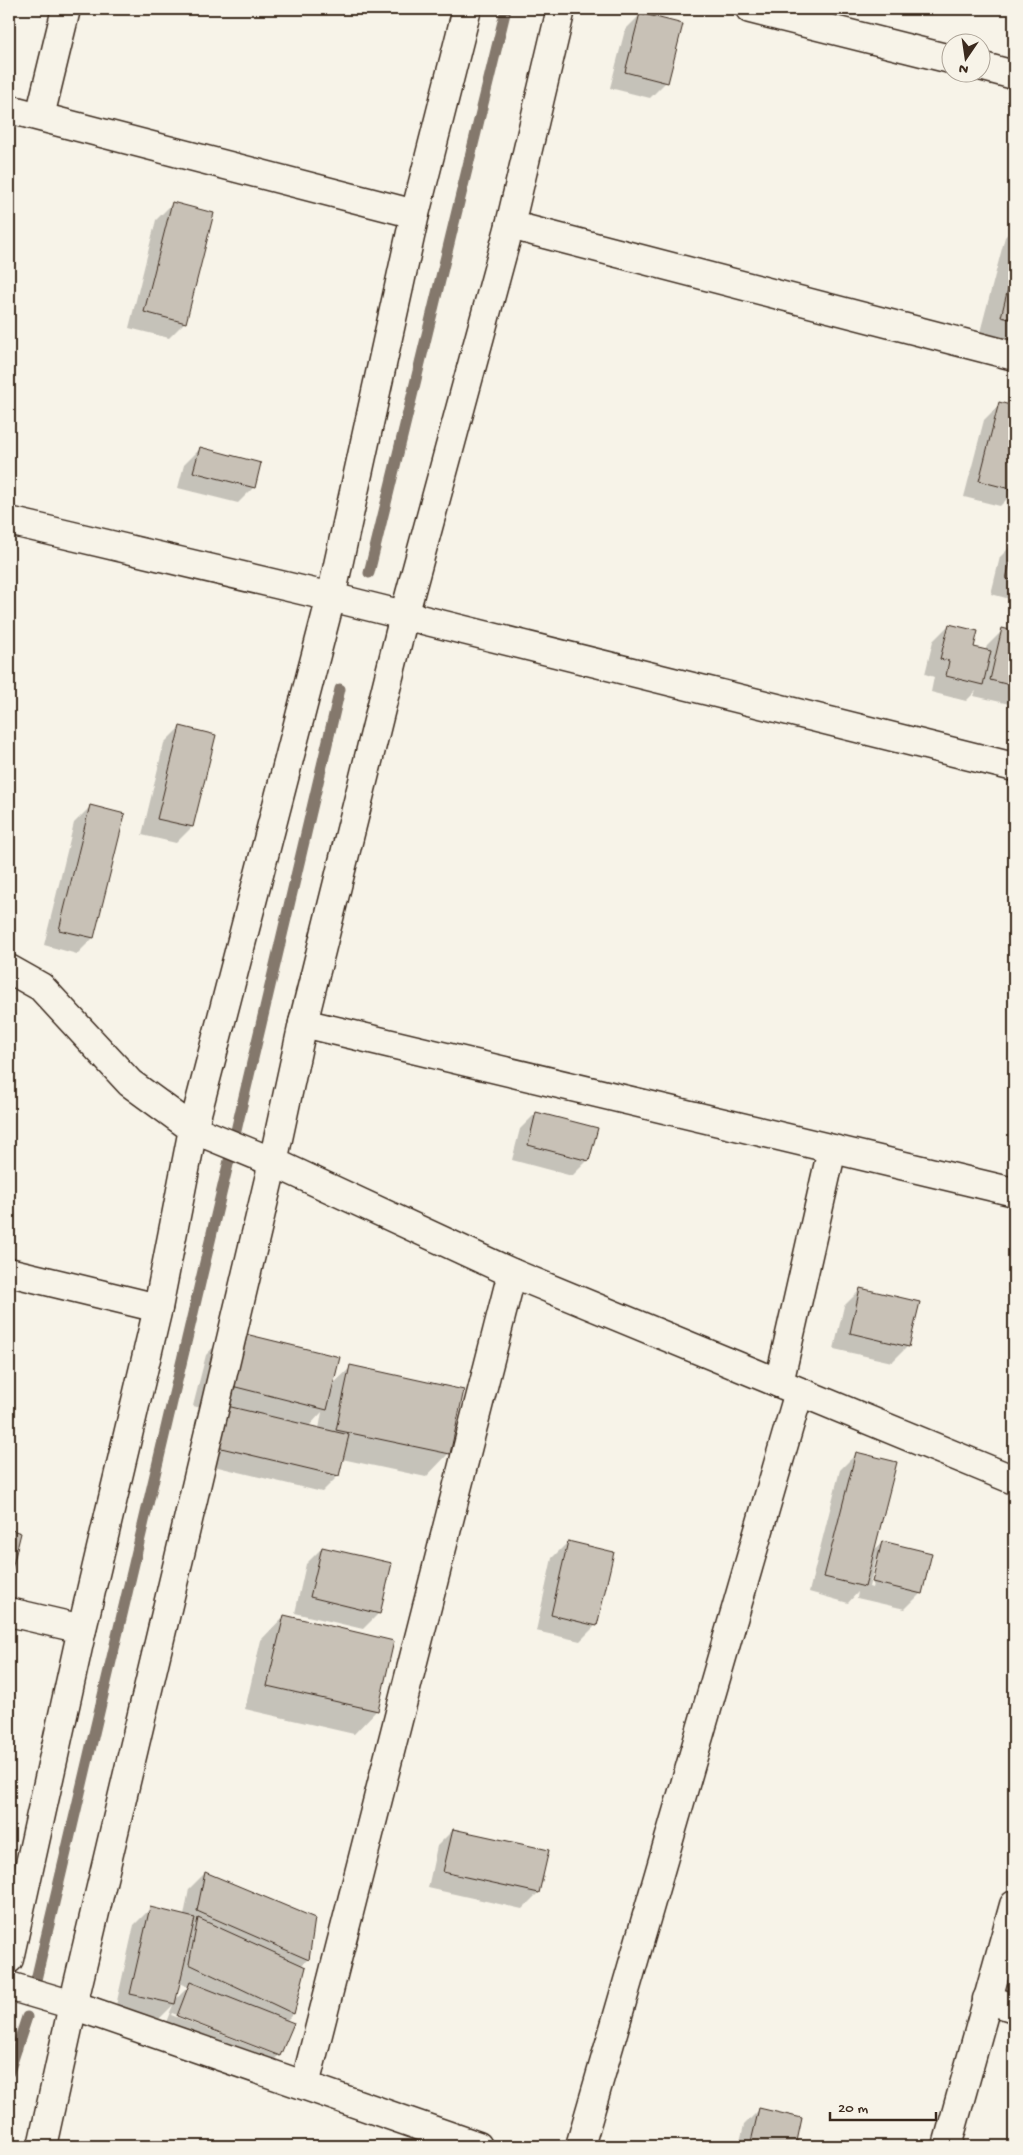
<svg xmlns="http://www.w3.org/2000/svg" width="1023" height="2155" font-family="'Gochi Hand',sans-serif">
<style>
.shadow{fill:#0003;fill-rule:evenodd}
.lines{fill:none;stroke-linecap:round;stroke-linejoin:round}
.stream{stroke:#84786c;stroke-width:11}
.building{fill:#c8c1b6;stroke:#3b2a1e}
.minor-casing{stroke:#3b2a1e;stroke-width:31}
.tertiary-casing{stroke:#3b2a1e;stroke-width:31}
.minor{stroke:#f7f3e8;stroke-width:28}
.tertiary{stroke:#f7f3e8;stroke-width:28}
</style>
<rect width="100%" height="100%" fill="#f7f3e8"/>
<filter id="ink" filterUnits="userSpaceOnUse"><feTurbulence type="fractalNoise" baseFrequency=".02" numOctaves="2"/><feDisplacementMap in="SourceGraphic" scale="10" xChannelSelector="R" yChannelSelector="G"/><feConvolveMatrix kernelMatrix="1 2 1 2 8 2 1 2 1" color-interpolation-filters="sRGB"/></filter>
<g filter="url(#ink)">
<g class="shadow">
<path d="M641,14l25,68 -16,16 -40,-10 15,-58z"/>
<path d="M172,204l13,118 -16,16 -40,-10 27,-108z"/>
<path d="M1014,227v122l-36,-9 27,-103z"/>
<path d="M1000,404l14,4v84l-14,14 -36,-9 20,-77z"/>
<path d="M200,449l54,38 -16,16 -60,-15 6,-23z"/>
<path d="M1014,543v57l-23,-6 9,-37z"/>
<path d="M949,625l24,23 12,3 2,-5 16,-16 11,2v73l-40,-9 2,-5 -10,10 -35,-9 3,-15 -9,-3 8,-33z"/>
<path d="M180,727l34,9 -22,91 -16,16 -34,-8 22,-92z"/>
<path d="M90,807l3,131 -16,16 -33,-9 30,-122z"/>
<path d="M536,1113l52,47 -16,16 -60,-16 8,-31z"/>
<path d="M860,1290l48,56 -16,16 -58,-13 10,-43z"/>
<path d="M229,1331l102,55 20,-19 98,86 -23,24 -84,-18 -4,17 -16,16 -121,-29 21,-50 -29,-7 13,-51zM322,1412l-3,17 -11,-2 2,-2z"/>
<path d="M856,1454l16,98 11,-10 38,51 -16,16 -48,-11 1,-6 -10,11 -39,-11 31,-122zM876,1559h3l-7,29 -3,-1z"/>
<path d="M568,1542l28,83 -16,16 -44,-10 16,-73z"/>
<path d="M322,1548l57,65 -16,16 -68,-16 11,-49z"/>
<path d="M284,1616l93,94 -23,24 -109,-25 16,-69z"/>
<path d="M453,1830l85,63 -16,16 -94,-21 9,-42z"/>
<path d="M205,1873l109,46 -7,41 -6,6 3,2 -11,46 -7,7 -7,34 -16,16 -101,-39 11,-27 -15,15 -43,-10 19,-85 16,-16 34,7 5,-27zM179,1983l9,4 -13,13zM172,2013l101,39v2l-102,-39z"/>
<path d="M760,2109l41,10 -7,27h-55l5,-21z"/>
</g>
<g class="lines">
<g class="stream">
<path d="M369,573l137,-564"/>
<path d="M35,1984l305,-1295"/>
<path d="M9,2072l18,-55"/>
</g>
</g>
<g class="building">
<path d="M640,13l43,11 -15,59 -43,-11z"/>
<path d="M172,202l42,11 -28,110 -42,-11z"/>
<path d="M1014,264v56l-13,-3z"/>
<path d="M999,402l15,4v84l-35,-9z"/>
<path d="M200,447l61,16 -6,25 -62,-16z"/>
<path d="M1014,545v35l-8,-1z"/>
<path d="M949,624l29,7 -4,16 17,4 -8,34 -37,-9 3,-15 -9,-2z"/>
<path d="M1002,628l12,3v55l-24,-6z"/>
<path d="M180,726l36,9 -23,92 -36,-8z"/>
<path d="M90,805l35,9 -31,124 -35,-8z"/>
<path d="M9,861l7,3 -7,13z"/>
<path d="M536,1112l62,16 -9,33 -61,-16z"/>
<path d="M860,1288l60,14 -11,45 -59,-14z"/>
<path d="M229,1330l111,27 -13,53 -111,-28z"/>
<path d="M350,1365l114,25 -14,64 -114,-24z"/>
<path d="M227,1406l122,29 -10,41 -122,-29z"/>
<path d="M856,1452l41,10 -32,125 -41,-10z"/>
<path d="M9,1529l12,4 -10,40 -2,-1z"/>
<path d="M568,1541l46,11 -17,74 -46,-11z"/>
<path d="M882,1541l50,12 -10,41 -50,-12z"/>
<path d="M322,1547l70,16 -12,51 -70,-17z"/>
<path d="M284,1615l110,26 -16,70 -111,-25z"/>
<path d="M453,1829l96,21 -10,43 -96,-21z"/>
<path d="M205,1872l110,46 -6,42 -112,-49z"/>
<path d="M150,1907l45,11 -20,86 -45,-10z"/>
<path d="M198,1918l108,49 -12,47 -105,-50z"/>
<path d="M190,1982l104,41 -14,33 -103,-40z"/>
<path d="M759,2108l43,10 -6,28h-46z"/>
</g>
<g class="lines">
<g class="minor-casing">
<g id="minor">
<path d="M750,9l200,50"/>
<path d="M980,66l34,9"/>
<path d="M9,109l406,105"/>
<path d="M40,116l26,-107"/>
<path d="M510,225l504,131"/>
<path d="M9,969l32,18 89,96 63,46 -35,179 -76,321 -73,330"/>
<path d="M303,1023l711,169"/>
<path d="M9,1272l149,36"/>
<path d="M779,1383l53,-234"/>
<path d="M9,1612l73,17"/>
<path d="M9,1986l64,19 405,141"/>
<path d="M987,1999l27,9"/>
<path d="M305,2085l207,-812"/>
<path d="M42,2146l31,-141 200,-843"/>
<path d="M580,2146l219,-754"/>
<path d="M947,2146l67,-241"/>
</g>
</g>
<g class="tertiary-casing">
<g id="tertiary">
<path d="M467,9l-52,205 -84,383 -138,532 80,33 239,111 502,207"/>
<path d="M9,521l322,76 683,170"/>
<path d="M273,1162l30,-139 101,-407 106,-391 51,-216"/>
</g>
</g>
<use href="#minor" class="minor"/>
<use href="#tertiary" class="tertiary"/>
</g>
</g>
<rect width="1023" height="2155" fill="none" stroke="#f7f3e8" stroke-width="30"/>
<rect x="15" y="15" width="993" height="2125" fill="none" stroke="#3b2a1e" stroke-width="2" filter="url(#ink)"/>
<g transform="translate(966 58) rotate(193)"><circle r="24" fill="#f7f3e8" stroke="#aca397"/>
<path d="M0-4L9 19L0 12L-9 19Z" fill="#3b2a1e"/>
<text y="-8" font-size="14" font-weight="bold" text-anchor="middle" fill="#3b2a1e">N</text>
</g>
<path d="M830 2112v8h106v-8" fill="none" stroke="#3b2a1e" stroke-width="2.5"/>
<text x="838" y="2112" font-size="15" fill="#3b2a1e" stroke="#f7f3e8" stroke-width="4" paint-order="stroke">20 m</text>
</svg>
